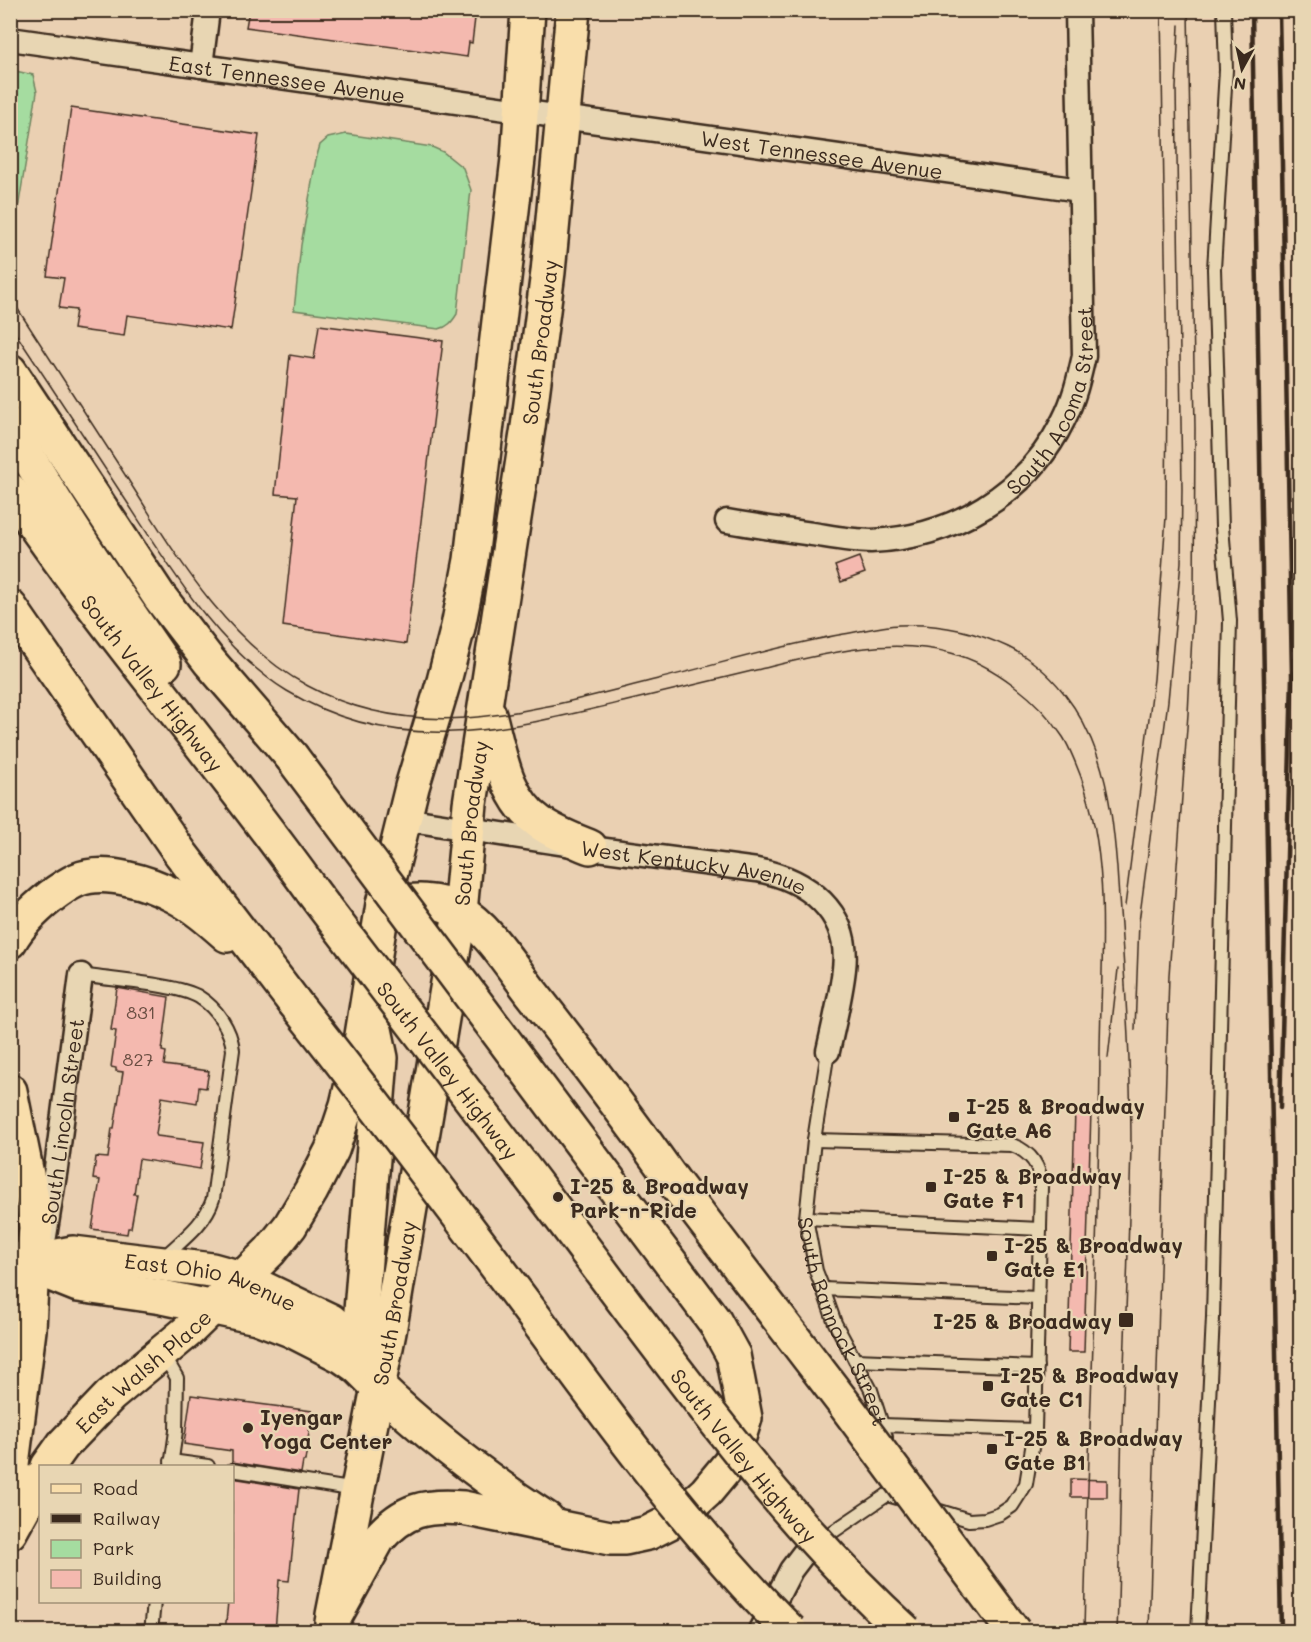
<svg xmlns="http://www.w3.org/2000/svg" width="1311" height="1642" font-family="Mali,sans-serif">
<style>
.green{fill:#a5dca0;stroke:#70835f;stroke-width:1.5}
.building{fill:#f4b9af;stroke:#3b2a1e;stroke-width:1.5}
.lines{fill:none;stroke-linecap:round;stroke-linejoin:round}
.lane-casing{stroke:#3b2a1e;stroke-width:16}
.street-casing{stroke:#3b2a1e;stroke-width:27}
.secondary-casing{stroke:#3b2a1e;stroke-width:36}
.primary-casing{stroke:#3b2a1e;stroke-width:38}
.highway-casing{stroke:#3b2a1e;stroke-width:38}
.lane{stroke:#e8d6b3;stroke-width:12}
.street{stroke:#e8d6b3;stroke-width:22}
.secondary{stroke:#e8d6b3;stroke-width:32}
.primary{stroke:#f9deab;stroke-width:33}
.highway{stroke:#f9deab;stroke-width:33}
.tram{stroke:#3b2a1e;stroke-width:1.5}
.rail{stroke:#3b2a1e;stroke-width:4.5}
.highway-bridge-casing{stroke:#3b2a1e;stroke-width:38;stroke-linecap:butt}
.highway-bridge{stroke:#f9deab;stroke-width:33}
.poi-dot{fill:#3b2a1e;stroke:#e8d6b3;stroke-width:2}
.labels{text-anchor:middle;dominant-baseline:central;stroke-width:4.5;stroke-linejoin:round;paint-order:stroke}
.number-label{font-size:18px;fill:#694e42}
.street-label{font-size:21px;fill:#3b2a1e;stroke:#e8d6b3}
.poi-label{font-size:21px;font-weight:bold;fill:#3b2a1e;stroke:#e8d6b3;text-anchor:start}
</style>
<rect width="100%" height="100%" fill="#ead0b2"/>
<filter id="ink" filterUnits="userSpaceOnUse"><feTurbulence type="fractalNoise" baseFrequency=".0167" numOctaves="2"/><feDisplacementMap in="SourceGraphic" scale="12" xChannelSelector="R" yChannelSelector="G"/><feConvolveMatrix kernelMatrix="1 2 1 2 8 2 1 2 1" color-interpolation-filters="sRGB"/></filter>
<g filter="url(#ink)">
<g class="green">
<path d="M11,70l22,5 4,17 -26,160z"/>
<path d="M346,134l86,13 11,5 20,16 8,22 -14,124c-5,8 -9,13 -18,15l-145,-19 7,-65 15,-86 4,-14 8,-7z"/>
</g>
<g class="building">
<path d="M249,10h223l-1,8h4l-3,25 -3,-1 -2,15 -221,-30z"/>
<path d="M71,108l188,27 -28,195 -104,-15 -3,21 -51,-7 3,-19 -17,-2 5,-30 -17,-2z"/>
<path d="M319,325l124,16 -37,303 -123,-18 14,-130 -22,-2 15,-139 24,4z"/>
<path d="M859,557l6,16 -24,9 -6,-16z"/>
<path d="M117,988l52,9 -7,54 4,1 -2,13 45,6 -3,17 -7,-1 -2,16 -35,-6 -6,37 1,2 47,6 -4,27 -61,-10 -5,35h3l-6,34h-3l-1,6 -35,-5 8,-49 -7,-1 3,-22 12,1 4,-30h2l9,-56 -7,-1v-3l-5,-1 5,-36 -5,-1z"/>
<path d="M1075,1109l16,1 -7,242h-16z"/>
<path d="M191,1395l121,16 -7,50h-2l-2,12 -69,-11v-11l-48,-7z"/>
<path d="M232,1478l67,11 -10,92 -10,-1 -4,52h-50l3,-30h4z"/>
<path d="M1071,1479l36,1v17h-36z"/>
</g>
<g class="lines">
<g class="lane-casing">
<g id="lane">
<path d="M81,975c28,5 97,9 118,22 18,11 32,33 34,53l-20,149c-8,25 -31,41 -50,59"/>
<path id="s1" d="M828,1051l-14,89 -8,78 10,53 7,18 12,34 36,67 15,47v6"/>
<path d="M814,1140l198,5c19,7 29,22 29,42l-6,243 -9,54 -14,22 -12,8 -15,5 -16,1 -39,-12"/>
<path d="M806,1218l234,11"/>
<path d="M823,1289l215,9"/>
<path d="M163,1354l14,24 -1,53 -5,35"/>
<path d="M855,1360l182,7"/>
<path d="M882,1425l153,5"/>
<path d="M171,1461l37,5"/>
<path d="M232,1470l124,20"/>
<path d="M887,1495l21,6"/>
<path d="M818,1542l69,-47"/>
<path d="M151,1632l3,-30"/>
<path d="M1198,1632l15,-315 17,-696 -8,-94 -8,-258 12,-199 -2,-60"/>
</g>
</g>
<g class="street-casing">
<g id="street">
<path id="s2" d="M10,39l1070,151"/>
<path d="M201,66l7,-56"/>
<path id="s3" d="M727,521c28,5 57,9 85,13 20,3 40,7 59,7 81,-3 156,-47 192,-120 11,-21 16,-43 21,-65l-7,-346"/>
<path id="s4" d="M404,819l194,30 159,21c50,9 94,42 87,99 -3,27 -10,55 -16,82"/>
<path id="s5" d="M45,1236l11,-68 25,-193"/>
<path d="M759,1632l32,-62 16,-21"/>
</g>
</g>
<g class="secondary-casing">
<path id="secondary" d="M10,1258l22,3"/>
</g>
<g class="primary-casing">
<g id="primary">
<path d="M489,714c10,36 16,85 50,108 15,11 34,18 51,25"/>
<path d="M372,1015l9,43 -20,253 2,21 13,48"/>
<path d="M32,1261l21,14 25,10 84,12 95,20 34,13 51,26 16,11 19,19"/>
<path id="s6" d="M32,1261l41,-8 139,17 29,8 90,43 10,9 17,37"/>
<path id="s7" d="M48,1466l15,-21 47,-49 78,-65 82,-80 20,-25 21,-35 21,-41 15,-45 12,-51 24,-150 29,-117 32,-106 14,-54 13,-67 47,-401 10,-149"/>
<path d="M10,1480l19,-150 3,-69"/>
<path d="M10,1532l30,-54"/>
<path id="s8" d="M333,1615l56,-283 71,-420 10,-108 58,-377 20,-155 25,-262"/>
</g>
</g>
<g class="highway-casing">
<g id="highway">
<path d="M10,371l149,225 50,65 82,95"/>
<path d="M10,425c46,83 100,161 154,239"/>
<path id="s9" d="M10,490c94,139 204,265 302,401"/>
<path d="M10,607l171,247 113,148"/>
<path d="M383,904c27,-3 52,-7 76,7 29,17 51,54 72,81 48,61 95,123 140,186"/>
<path d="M10,941c10,-18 24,-31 40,-44 8,-6 18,-13 27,-17 28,-12 73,3 98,16 19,10 36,25 52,39"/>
<path d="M10,1091l23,113 3,24 -4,33"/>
<path d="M377,1386c52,50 110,94 170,133"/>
<path d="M332,1622l46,-83c26,-30 48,-34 85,-31l147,30h15l23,-5 28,-14 30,-27 25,-30 14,-44 -12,-63"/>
</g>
</g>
<use href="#lane" class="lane"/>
<use href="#street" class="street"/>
<use href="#secondary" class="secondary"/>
<use href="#primary" class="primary"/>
<use href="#highway" class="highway"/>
<g class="tram">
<path d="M10,297c37,57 73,113 110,170 50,78 103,174 188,219 114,62 233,22 350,-7 62,-15 123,-34 186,-45 18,-3 37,-8 55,-9 37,-2 75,6 109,22 45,22 74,64 90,110 12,36 16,74 19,111 2,33 5,67 7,101 4,59 7,119 7,179 -2,83 -5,165 -8,248 -3,78 -3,157 -6,236"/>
<path d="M10,325c39,58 77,116 115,174 44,67 92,149 162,192 113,68 221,38 340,10 43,-10 86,-21 129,-31 63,-15 130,-34 195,-17 42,11 88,47 112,84 7,11 13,27 18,40 31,85 20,183 19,272 -1,194 -12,388 -16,583"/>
<path d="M1125,906l29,-227 12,-162 1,-142 -6,-365"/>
<path d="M1135,1030l4,-108 29,-221 13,-139 1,-73 -6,-401 3,-63"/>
<path d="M1108,1058l10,-89"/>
<path d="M1149,1632l20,-657 19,-261 6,-119 1,-167 -7,-418"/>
</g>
<g class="rail">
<path d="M1252,10l29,1622"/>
<path d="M1279,10l13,666 -12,432"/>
<path d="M1296,10l4,281"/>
</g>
<g class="highway-bridge-casing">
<g id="highway-bridge">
<path d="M291,756l424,566 18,33"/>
<path id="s10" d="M312,891c97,128 196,255 292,384 94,125 186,251 302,357"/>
<path d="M294,1002c83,104 162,210 242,317 79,108 160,218 255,313"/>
<path d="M671,1178l174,227 169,227"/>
</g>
</g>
<use href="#highway-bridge" class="highway-bridge"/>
</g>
</g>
<g class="poi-dot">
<rect x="948" y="1111" width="12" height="12" rx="3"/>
<rect x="925" y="1181" width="12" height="12" rx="3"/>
<circle cx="558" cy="1197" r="6"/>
<rect x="986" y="1250" width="12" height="12" rx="3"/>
<rect x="1118" y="1312" width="16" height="16" rx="3"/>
<rect x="982" y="1380" width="12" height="12" rx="3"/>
<circle cx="248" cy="1428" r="6"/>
<rect x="986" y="1443" width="12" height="12" rx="3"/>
</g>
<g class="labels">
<g class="number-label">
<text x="141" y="1012">831</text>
<text x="138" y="1059">827</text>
</g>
<g class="street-label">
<text stroke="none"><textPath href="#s2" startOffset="280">East Tennessee Avenue</textPath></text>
<text stroke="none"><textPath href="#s2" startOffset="820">West Tennessee Avenue</textPath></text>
<text stroke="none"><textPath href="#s8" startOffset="1290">South Broadway</textPath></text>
<text stroke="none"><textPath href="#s3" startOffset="398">South Acoma Street</textPath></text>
<text stroke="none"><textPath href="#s9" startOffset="240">South Valley Highway</textPath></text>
<text stroke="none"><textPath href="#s8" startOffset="804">South Broadway</textPath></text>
<text stroke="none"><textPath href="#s4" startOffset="294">West Kentucky Avenue</textPath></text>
<text stroke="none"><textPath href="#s10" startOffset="225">South Valley Highway</textPath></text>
<text stroke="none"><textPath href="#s5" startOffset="116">South Lincoln Street</textPath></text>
<text stroke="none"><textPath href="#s6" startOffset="183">East Ohio Avenue</textPath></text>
<text stroke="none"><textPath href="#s8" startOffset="318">South Broadway</textPath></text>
<text stroke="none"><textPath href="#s1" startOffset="279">South Bannock Street</textPath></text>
<text stroke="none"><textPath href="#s7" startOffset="135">East Walsh Place</textPath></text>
<text stroke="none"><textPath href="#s10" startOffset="711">South Valley Highway</textPath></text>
</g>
<g class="poi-label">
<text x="966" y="1105">I-25 &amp; Broadway<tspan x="966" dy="24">Gate A6</tspan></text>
<text x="943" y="1175">I-25 &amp; Broadway<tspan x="943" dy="24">Gate F1</tspan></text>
<text x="570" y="1185">I-25 &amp; Broadway<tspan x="570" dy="24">Park-n-Ride</tspan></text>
<text x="1004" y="1244">I-25 &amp; Broadway<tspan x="1004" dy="24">Gate E1</tspan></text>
<text x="1112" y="1320" text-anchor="end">I-25 &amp; Broadway</text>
<text x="1000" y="1374">I-25 &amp; Broadway<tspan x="1000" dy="24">Gate C1</tspan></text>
<text x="260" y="1416">Iyengar<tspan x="260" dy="24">Yoga Center</tspan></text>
<text x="1004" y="1437">I-25 &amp; Broadway<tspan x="1004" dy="24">Gate B1</tspan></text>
</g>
</g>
<rect width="1311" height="1642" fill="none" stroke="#e8d6b3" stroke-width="36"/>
<rect x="18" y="18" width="1275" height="1606" fill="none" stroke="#3b2a1e" stroke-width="2" filter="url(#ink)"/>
<rect x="39" y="1465" width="195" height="138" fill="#e8d6b3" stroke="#a39177" stroke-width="1.5"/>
<rect x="51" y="1484" width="30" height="9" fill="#f9deab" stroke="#a39177" stroke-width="1.5"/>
<text x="93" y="1495" font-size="18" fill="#3b2a1e">Road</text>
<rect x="51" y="1514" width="30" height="9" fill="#3b2a1e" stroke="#a39177" stroke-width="1.5"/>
<text x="93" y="1525" font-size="18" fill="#3b2a1e">Railway</text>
<rect x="51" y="1540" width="30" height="18" fill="#a5dca0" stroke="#a39177" stroke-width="1.5"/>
<text x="93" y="1555" font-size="18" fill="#3b2a1e">Park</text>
<rect x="51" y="1570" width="30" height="18" fill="#f4b9af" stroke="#a39177" stroke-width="1.5"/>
<text x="93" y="1585" font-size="18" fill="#3b2a1e">Building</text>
<g transform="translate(1242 69) rotate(188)" stroke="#e8d6b3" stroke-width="4.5" paint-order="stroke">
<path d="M0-4.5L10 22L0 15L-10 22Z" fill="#3b2a1e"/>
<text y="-9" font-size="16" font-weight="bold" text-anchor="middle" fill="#3b2a1e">N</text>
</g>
</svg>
